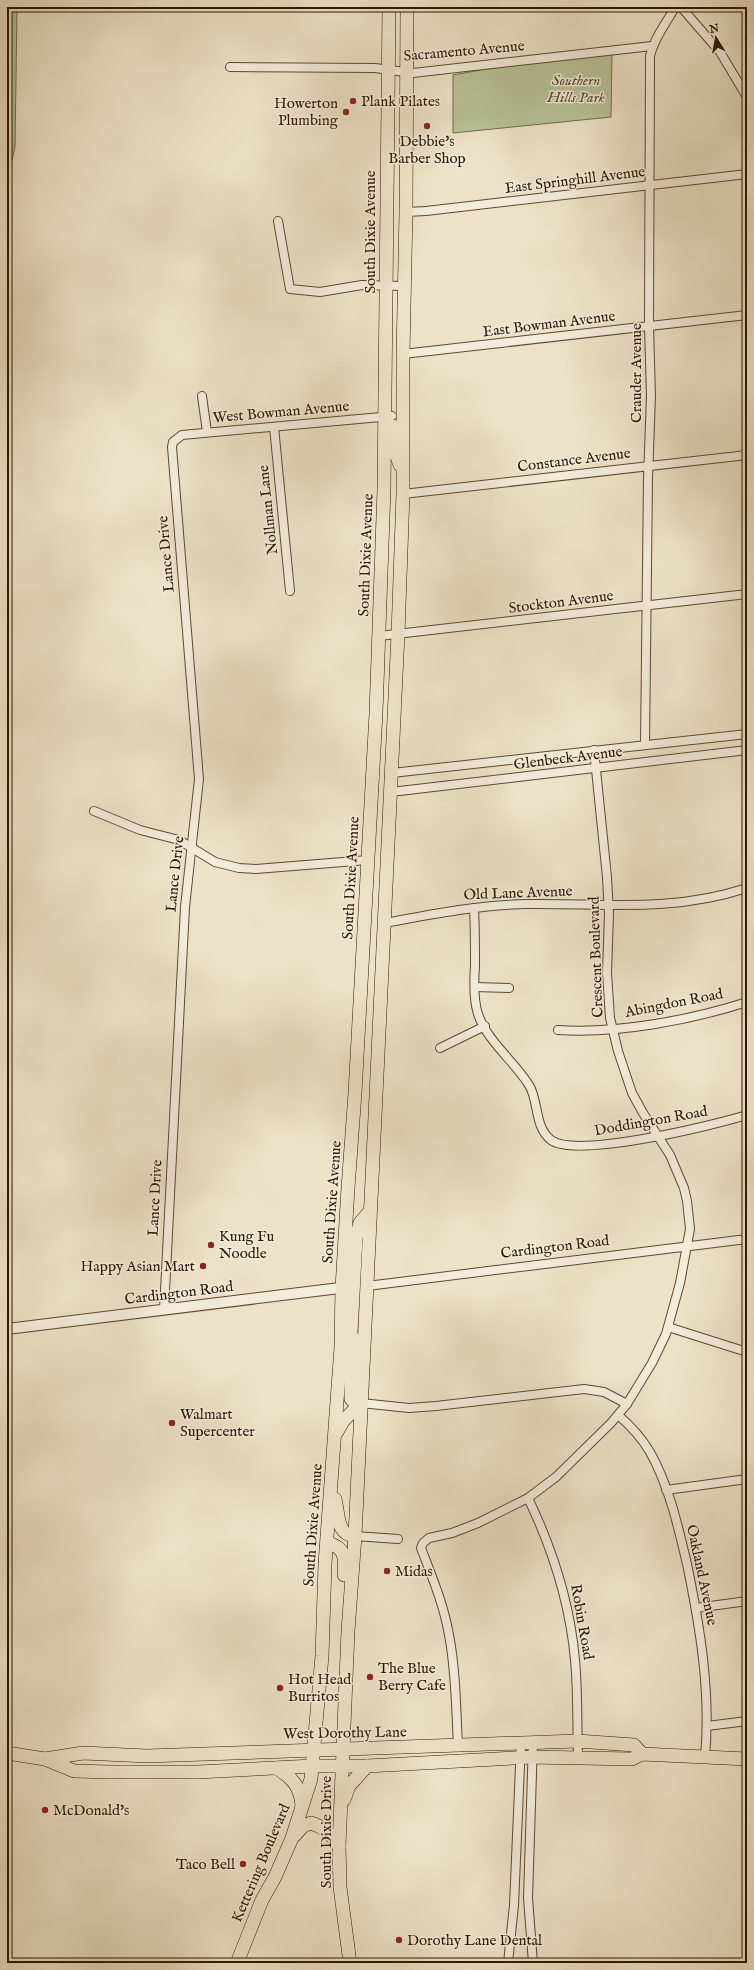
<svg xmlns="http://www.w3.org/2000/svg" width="754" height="1970" font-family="'IM FELL English',serif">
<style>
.green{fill:#b7c397;stroke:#736c4c}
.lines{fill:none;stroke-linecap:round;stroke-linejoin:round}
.minor-casing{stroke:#5e4832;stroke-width:10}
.tertiary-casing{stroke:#5e4832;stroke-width:12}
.primary-casing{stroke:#2f1500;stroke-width:14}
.minor{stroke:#f3ecdb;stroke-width:8}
.tertiary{stroke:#f3ecdb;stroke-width:10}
.primary{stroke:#ede2c8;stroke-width:13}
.poi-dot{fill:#8f2418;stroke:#f3ecdb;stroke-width:1.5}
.labels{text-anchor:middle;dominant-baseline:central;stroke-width:3;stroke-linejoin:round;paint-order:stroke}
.street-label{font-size:15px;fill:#2f1500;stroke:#f3ecdb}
.park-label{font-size:15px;font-style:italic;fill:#58492d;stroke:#f3ecdb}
.poi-label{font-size:15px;fill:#2f1500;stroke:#f3ecdb;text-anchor:start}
</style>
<rect width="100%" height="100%" fill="#ede2c8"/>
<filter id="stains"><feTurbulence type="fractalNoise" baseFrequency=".005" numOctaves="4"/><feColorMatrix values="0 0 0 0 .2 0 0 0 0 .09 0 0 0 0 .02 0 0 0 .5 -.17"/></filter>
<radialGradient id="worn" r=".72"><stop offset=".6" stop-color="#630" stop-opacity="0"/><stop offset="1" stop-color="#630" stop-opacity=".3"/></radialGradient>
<g class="green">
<path d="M7,7h10l-2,140 -8,35z"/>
<path d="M612,54l-1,63 -158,16v-58l33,-6z"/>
</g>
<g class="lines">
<g class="minor-casing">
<g id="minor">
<path d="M681,7l39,45 27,45"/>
<path d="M230,67l145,1 38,5 239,-27"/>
<path d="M406,212l20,-1 321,-37"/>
<path d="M278,221l12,68 30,3 42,-7 42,1"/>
<path d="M403,354l344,-39"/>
<path d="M202,396l5,36"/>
<path d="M274,427l16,164"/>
<path d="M403,494l344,-39"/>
<path d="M379,636l368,-42"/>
<path d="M645,745l3,-267 3,-82 -2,-70 1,-270c4,-18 16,-32 25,-49"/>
<path d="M392,773l355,-39"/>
<path d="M391,792l356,-42"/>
<path d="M94,811l46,19 39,10 36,22 24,6 17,1 112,-9"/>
<path d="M474,908c1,19 1,38 1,57 -1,15 -2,34 3,49 9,27 36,47 51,71 10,16 5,42 22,55 25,19 163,-15 196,-25"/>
<path d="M385,923c48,-9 94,-18 142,-19 79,-1 142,9 220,-16"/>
<path d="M475,987l34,1"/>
<path d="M558,1030c59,4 133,-10 189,-28"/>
<path d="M440,1048l45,-22"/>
<path d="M367,1286l380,-47"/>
<path d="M164,1310l21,-403 14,-128 -27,-332 1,-5 9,-7 210,-19"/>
<path d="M668,1327l79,25"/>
<path d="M361,1403l48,5 27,-2 148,-17 20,3 23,12"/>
<path d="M618,1415c13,11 23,22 32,37 19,34 28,74 37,112 13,63 24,128 18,193"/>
<path d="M666,1490l81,-11"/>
<path d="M528,1498c25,52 42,105 47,162 3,32 2,65 3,97"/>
<path d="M355,1536l43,3"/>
<path d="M696,1608l51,-7"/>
<path d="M707,1726l40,-5"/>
<path d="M533,1742l-5,156 5,65"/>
<path d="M458,1745c-2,-36 -2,-74 -9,-110 -5,-30 -17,-58 -28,-87l2,-5 6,-5 23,-5 26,-10 50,-25 28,-21 55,-54 16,-19 25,-41 14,-29 14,-51 10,-54 -3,-28 -3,-13 -14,-33 -27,-42 -11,-20 -14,-42 -8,-33 -3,-45 2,-59 -2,-37 -13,-127"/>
<path d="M7,1770v1"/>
<path d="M508,1963l6,-58 7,-162"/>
</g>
</g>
<g class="tertiary-casing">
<path id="tertiary" d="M7,1329l341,-42"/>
</g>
<g class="primary-casing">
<g id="primary">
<path d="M393,426l1,22 6,17"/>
<path d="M342,1349l9,20v30l2,2 8,2"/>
<path d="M361,1366l-6,-13 -4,-20 5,-95 4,-15 10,-12"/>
<path d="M337,1432l6,-11 18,-18"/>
<path d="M335,1499c4,15 1,36 20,37"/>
<path d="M328,1543c18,5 17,15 16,32"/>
<path d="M7,1753l38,6 29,12 36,1h88l114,-6h55l165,-9 100,2 10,-5 105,5"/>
<path d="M45,1759l38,-6 64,3 430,-15 57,4 8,9"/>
<path d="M276,1768c16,9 24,18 26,37"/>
<path d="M344,1800l5,-14 18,-20"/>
<path d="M295,1835l8,-9 8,-3c13,4 20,11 28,23"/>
<path d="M237,1963l25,-63 13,-23 17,-39 19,-59 11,-123 3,-92 16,-217 1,-59 6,-100 7,-95 21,-380 8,-224 5,-482"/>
<path d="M350,1963l-10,-76 -1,-41 9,-215 7,-95 43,-902 5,-140v-140l3,-142 1,-205"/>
</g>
</g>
<use href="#minor" class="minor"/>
<use href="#tertiary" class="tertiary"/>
<use href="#primary" class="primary"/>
</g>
<g class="poi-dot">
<circle cx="353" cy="101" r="4"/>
<circle cx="346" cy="112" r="4"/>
<circle cx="427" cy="126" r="4"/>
<circle cx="211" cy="1245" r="4"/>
<circle cx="203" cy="1266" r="4"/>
<circle cx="172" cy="1423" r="4"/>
<circle cx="387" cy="1571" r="4"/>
<circle cx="370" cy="1677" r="4"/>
<circle cx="280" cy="1688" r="4"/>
<circle cx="45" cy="1810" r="4"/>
<circle cx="243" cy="1864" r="4"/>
<circle cx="399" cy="1940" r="4"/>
</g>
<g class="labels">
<g class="street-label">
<text transform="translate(464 51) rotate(-5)">Sacramento Avenue</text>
<text transform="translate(575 180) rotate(-7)">East Springhill Avenue</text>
<text transform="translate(370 232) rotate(-90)">South Dixie Avenue</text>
<text transform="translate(549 324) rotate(-7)">East Bowman Avenue</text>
<text transform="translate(636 373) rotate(-90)">Crauder Avenue</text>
<text transform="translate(281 412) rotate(-5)">West Bowman Avenue</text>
<text transform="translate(574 460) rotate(-7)">Constance Avenue</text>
<text transform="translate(268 510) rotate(-96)">Nollman Lane</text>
<text transform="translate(166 554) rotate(-95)">Lance Drive</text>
<text transform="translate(366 555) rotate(-88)">South Dixie Avenue</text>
<text transform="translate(561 602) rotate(-7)">Stockton Avenue</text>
<text transform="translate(568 758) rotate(-7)">Glenbeck Avenue</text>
<text transform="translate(175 874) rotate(-84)">Lance Drive</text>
<text transform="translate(351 878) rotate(-87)">South Dixie Avenue</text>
<text transform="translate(518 893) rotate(-2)">Old Lane Avenue</text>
<text transform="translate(596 957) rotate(-92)">Crescent Boulevard</text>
<text transform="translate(674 1003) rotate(-11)">Abingdon Road</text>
<text transform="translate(651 1121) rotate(-10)">Doddington Road</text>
<text transform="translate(155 1198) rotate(-87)">Lance Drive</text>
<text transform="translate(332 1202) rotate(-86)">South Dixie Avenue</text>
<text transform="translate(555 1247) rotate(-7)">Cardington Road</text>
<text transform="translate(179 1293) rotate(-7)">Cardington Road</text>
<text transform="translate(313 1525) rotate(-86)">South Dixie Avenue</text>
<text transform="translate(702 1575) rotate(78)">Oakland Avenue</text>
<text transform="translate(582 1622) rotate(80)">Robin Road</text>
<text transform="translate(345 1733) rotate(-1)">West Dorothy Lane</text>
<text transform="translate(326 1832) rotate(-90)">South Dixie Drive</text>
<text transform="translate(261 1863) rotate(-67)">Kettering Boulevard</text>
</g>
<g class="park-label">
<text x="576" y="80">Southern<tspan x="576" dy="17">Hills Park</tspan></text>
</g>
<g class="poi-label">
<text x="361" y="101">Plank Pilates</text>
<text x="338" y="103" text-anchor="end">Howerton<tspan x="338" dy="17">Plumbing</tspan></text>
<text x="427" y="141" text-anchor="middle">Debbie's<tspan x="427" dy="17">Barber Shop</tspan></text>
<text x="219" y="1236">Kung Fu<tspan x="219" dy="17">Noodle</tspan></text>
<text x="195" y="1266" text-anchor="end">Happy Asian Mart</text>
<text x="180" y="1414">Walmart<tspan x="180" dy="17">Supercenter</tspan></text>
<text x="395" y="1571">Midas</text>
<text x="378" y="1668">The Blue<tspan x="378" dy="17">Berry Cafe</tspan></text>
<text x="288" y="1679">Hot Head<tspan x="288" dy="17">Burritos</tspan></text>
<text x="53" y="1810">McDonald's</text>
<text x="235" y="1864" text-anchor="end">Taco Bell</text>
<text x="407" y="1940">Dorothy Lane Dental</text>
</g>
</g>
<rect width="754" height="1970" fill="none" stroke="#ede2c8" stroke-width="24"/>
<rect x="8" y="8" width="738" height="1954" fill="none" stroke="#2f1500" stroke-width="2"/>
<rect x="12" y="12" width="730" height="1946" fill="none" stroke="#2f1500"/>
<g transform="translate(716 38) rotate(349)" stroke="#f3ecdb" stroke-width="3" paint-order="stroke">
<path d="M0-3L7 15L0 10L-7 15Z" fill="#2f1500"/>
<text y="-6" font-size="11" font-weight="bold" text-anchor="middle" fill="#2f1500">N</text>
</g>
<rect width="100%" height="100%" filter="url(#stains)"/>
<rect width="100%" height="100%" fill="url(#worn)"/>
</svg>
